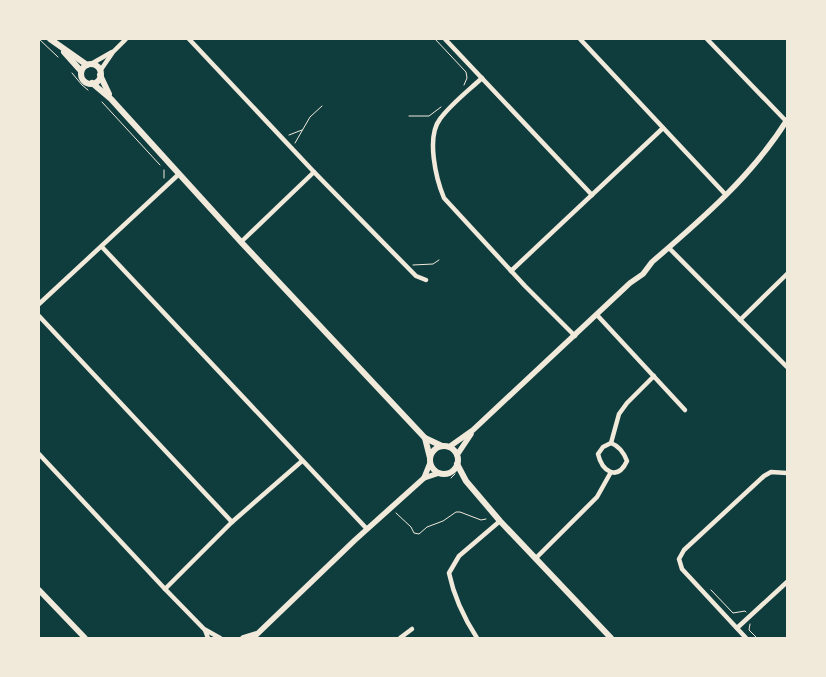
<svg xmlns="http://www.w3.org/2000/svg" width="826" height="677" font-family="Cabin,sans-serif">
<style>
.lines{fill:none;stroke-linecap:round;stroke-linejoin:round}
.path{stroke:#f1e9da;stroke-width:1}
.minor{stroke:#f1e9da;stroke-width:4.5}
.tertiary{stroke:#f1e9da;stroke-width:5.5}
.secondary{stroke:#f1e9da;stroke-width:6}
</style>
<rect width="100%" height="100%" fill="#0f3d3e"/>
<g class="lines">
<g class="path">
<path d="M39,39l19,18"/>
<path d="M435,39l31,33 1,6 -3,7"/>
<path d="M72,73l10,12 6,5"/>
<path d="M102,102l58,63"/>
<path d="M409,116h20l12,-9"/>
<path d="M289,135l13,-5"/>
<path d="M295,143l15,-26 12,-11"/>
<path d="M164,170v8"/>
<path d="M413,265l20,-1 6,-4"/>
<path d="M451,478l4,-4"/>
<path d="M396,513l15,14 3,6 5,1 8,-7 16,-6 13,-9h4l21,8 5,-1"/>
<path d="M711,590l22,23 12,-2 1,1"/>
<path d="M750,624l-1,6 8,8"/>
</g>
<g class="minor">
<path d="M189,39l125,133 102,104 10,4"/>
<path d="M445,39l147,156"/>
<path d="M580,39l146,156"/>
<path d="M707,39l79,82"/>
<path d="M91,64l21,-12"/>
<path d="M100,71l13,-19 13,-13"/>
<path d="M482,78c-14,13 -31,26 -42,41 -14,18 -4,60 4,79l81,88 50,50"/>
<path d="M241,242l73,-70"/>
<path d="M102,247l265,282"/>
<path d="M669,248l118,119"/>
<path d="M511,271l152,-143"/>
<path d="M39,304l140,-130"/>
<path d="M597,315l88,95"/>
<path d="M39,316l193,206"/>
<path d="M740,320l47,-46"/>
<path d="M611,443c8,3 13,10 16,18 -10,21 -25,10 -29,-7l5,-7z"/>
<path d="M611,443l8,-29 8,-11 27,-27"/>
<path d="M39,454l126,135 39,40 16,9"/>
<path d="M536,558l61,-61 14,-25"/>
<path d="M165,589l67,-67 70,-61"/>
<path d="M737,628l50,-46"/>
<path d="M205,630l3,8"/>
<path d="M400,638l12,-9"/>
<path d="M477,638c-13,-20 -23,-41 -28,-65l10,-17 41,-35"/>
<path d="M746,638l-64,-69 -3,-10 5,-9 80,-74 7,-4 16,1"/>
</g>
<g class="tertiary">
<path d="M449,447l24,-17 157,-147 13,-9 9,-12c50,-43 100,-86 135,-142"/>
<path d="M457,455l14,-21"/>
<path d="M424,478l15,-5"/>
<path d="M39,590l46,48"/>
<path d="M243,638l13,-4"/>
<path d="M253,638l102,-98 69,-62 6,-15"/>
</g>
<g class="secondary">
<path d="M50,39l37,26"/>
<path d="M64,52l17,19"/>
<circle cx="91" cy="74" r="10"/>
<path d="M100,75l9,19"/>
<path d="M92,83l19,16 130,143 184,196 17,8"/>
<path d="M425,438l5,20"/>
<circle cx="444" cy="460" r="14"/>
<path d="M457,464l9,17 34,40 111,117"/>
</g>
</g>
<rect width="826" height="677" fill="none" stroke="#f1e9da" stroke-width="80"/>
</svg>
